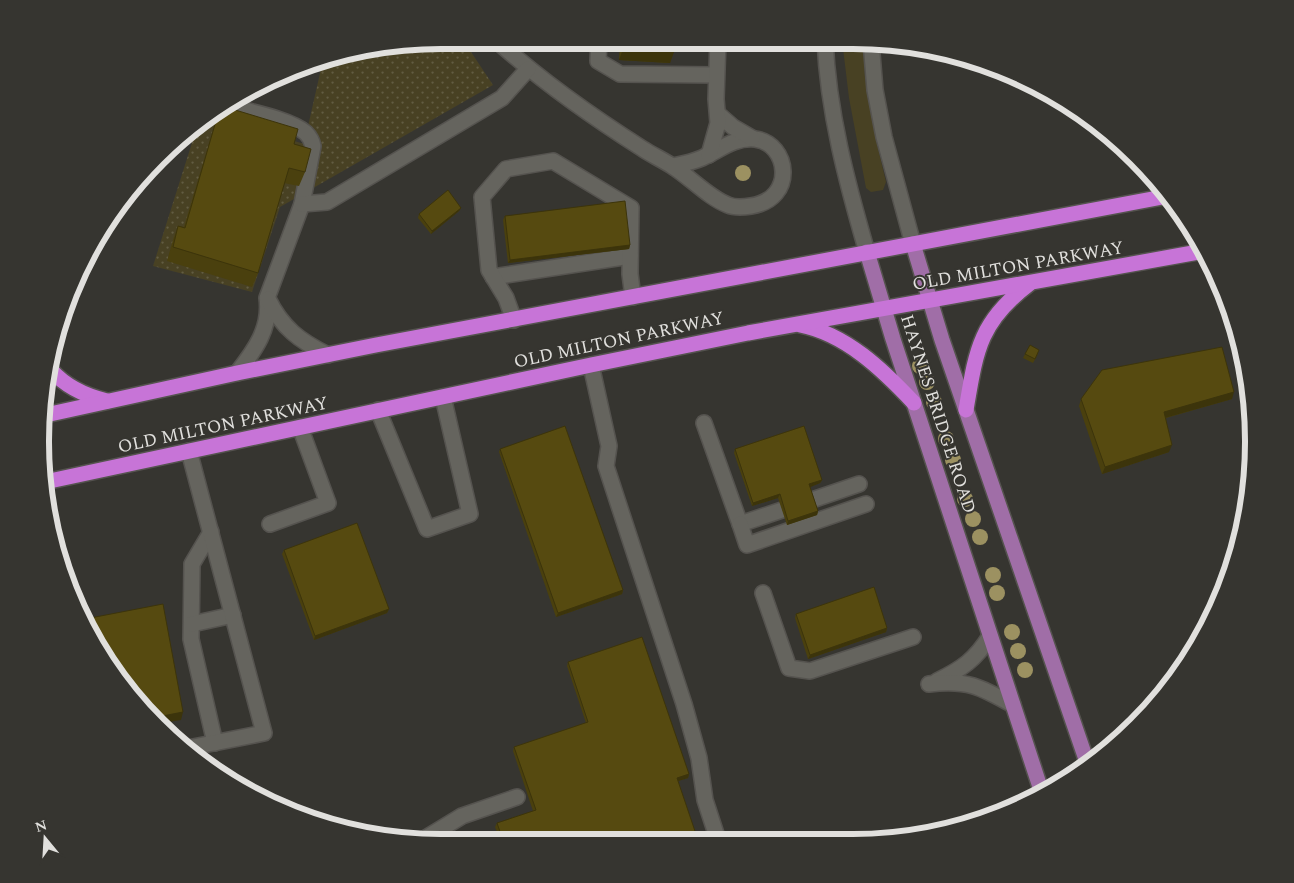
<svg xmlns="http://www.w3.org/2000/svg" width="1294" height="883" font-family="Spectral,serif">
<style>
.grass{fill:#484123}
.park{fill:url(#park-dots)}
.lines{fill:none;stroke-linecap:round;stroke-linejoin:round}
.minor-casing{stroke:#55534f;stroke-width:18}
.major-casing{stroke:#55534f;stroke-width:18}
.highway-casing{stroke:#55534f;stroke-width:18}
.minor{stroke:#65645e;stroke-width:15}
.major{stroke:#a06ea7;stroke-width:15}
.highway{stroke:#c774d7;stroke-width:15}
.tree{fill:#9c9161}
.wall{fill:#4a400e}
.shaded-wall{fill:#3c340b}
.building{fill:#564a10;stroke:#3c340b}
.labels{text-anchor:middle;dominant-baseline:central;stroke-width:4;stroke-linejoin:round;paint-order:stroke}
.street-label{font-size:18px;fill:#e1e0dd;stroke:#363530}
.rim{fill:none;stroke:#e1e0dd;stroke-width:6}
</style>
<defs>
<pattern id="park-dots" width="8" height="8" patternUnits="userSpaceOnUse" patternTransform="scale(1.25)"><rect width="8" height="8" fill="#484123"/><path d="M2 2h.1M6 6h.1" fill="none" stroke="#625c42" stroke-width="1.8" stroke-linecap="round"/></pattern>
</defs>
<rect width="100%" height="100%" fill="#363530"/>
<path class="grass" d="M842,40l21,1 2,37 12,66 9,38 -3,8 -12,2 -5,-4 -17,-90z"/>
<path class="park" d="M442,40h21l30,45 -213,122 -28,85 -99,-26 44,-139 13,-12 94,29 19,-84z"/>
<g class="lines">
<g class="minor-casing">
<g id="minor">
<path d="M496,40c45,41 95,76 147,109 9,6 20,11 29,17 18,11 37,32 56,39 7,3 16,2 23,1 46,-7 38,-63 4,-67 -21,-2 -35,11 -53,19 -9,4 -19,6 -29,8"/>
<path d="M599,40l-1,21 22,13 96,1"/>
<path d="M825,40c3,72 22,143 42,212"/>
<path d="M871,42l4,48 9,47 29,107"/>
<path d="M225,105c21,6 65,14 81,28 4,4 6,8 7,13l-11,58 -35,94c4,30 -12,52 -30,75"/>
<path d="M718,114l15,13 19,11"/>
<path d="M709,155l9,-32 -2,-24 2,-59"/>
<path d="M302,204l25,-2 175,-104 26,-29"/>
<path d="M493,277l137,-21"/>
<path d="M268,299c14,29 32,42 60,56"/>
<path d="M514,320l-8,-22 -17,-28 -7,-73 24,-28 47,-8 78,47 -1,66 3,23"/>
<path d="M591,365l18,81 -3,20 78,238 15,54 6,42 14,43"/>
<path d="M378,410l49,119 43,-15 -27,-117"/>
<path d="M704,423l36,101 42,-14"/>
<path d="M812,500l47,-16"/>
<path d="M270,524l58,-21 -28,-76"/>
<path d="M740,524l7,21 119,-41"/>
<path d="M211,532l-19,32 -1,75 24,104"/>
<path d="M763,593l26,75 21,3 103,-34"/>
<path d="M192,624l41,-9"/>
<path d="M937,681c25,-12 39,-22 53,-45"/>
<path d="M929,684c38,-5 52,3 84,21"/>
<path d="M188,748l76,-15 -75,-282"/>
<path d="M421,841l41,-25 55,-19"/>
</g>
</g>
<g class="major-casing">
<g id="major">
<path d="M913,244l29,96 146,425"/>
<path d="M867,252l26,87 149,454"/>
</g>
</g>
<g class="highway-casing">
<g id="highway">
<path d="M800,325c46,9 83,45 114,78"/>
<path d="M51,370c15,17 35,26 56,31"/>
<path d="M966,410c10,-59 13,-88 63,-126"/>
<path d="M41,416l196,-43 139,-28 792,-149"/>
<path d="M45,482l546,-117 157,-32 456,-82"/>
</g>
</g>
<use href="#minor" class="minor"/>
<use href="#major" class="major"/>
<use href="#highway" class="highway"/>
</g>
<g class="tree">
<circle cx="743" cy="173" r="8"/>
<circle cx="920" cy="366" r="8"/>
<circle cx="927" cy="382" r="8"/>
<circle cx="934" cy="402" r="8"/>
<circle cx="946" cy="439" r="8"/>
<circle cx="953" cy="460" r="8"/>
<circle cx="965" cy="499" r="8"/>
<circle cx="973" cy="519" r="8"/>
<circle cx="980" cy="537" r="8"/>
<circle cx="993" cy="575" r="8"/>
<circle cx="997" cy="593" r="8"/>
<circle cx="1012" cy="632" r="8"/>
<circle cx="1018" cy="651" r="8"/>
<circle cx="1025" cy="670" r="8"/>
</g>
<g class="wall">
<path d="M614,40h75l-4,11 -11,-1 -4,13 -51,-3 1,-18h-6z"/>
<path d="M220,107l74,37 11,28 -6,14 -15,-3 -26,90 -6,14 -85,-26 6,-21 5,-14 6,1 32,-107z"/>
<path d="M461,208l-2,3 -28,23 -13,-16 1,-4z"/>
<path d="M505,216l125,29 -1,4 -121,14 -5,-43z"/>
<path d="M1025,354h13l-5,9 -10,-5z"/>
<path d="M1081,399h151l-66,19 3,34 -67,22 -23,-68z"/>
<path d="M500,449l123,141 -1,4 -66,23 -57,-165z"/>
<path d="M735,449l87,31 -2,3 -10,4 8,24 -1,4 -30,10 -9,-27 -26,8 -18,-53z"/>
<path d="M284,550l105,59 -2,4 -73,27 -32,-86z"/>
<path d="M796,614l91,14 -1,4 -78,27 -13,-41z"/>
<path d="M568,662l121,112 -1,4 -10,3 21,62h-198l-6,-16 2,-4 36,-12 -20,-60 1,-4 72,-24 -19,-57z"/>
</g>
<g class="shaded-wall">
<path d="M615,40h6l-1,2h-6z"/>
<path d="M675,40h14l-4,11 -14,-1z"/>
<path d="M623,49l51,3 -4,11 -51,-3z"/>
<path d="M461,208l-2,3 -28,23 1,-3z"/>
<path d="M630,245l-1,4 -121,14 2,-3z"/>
<path d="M1234,392l-2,7 -71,20 3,-7z"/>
<path d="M1172,445l-3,7 -67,22 3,-7z"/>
<path d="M822,480l-2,3 -12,5 1,-4z"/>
<path d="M780,494l-2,4 -26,8 1,-3z"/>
<path d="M818,511l-1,4 -30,10 1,-4z"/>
<path d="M623,590l-1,4 -66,23 2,-4z"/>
<path d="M389,609l-2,4 -73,27 1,-4z"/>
<path d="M887,628l-1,4 -78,27 2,-4z"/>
<path d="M183,712l-2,8 -24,4 -5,-6z"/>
<path d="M689,774l-1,4 -13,4 2,-4z"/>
</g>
<g class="building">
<path d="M624,40h51l-1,12 -51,-3z"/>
<path d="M222,106l76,23 -4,15 17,5 -6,23 -16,-4 -31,105 -85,-26 5,-21 7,2 35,-121z"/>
<path d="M448,190l13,18 -29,23 -13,-17z"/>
<path d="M625,201l5,44 -120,15 -5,-44z"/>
<path d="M1030,345l9,5 -4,9 -10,-5z"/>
<path d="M1222,347l12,45 -70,20 8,33 -67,22 -24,-68 21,-29z"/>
<path d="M565,426l58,164 -65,23 -58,-164z"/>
<path d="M804,426l18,54 -13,4 9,27 -30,10 -8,-27 -27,9 -18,-54z"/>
<path d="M357,523l32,86 -74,27 -31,-86z"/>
<path d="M874,587l13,41 -77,27 -14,-41z"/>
<path d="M163,604l20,108 -31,6 -58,-76 -9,-23z"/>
<path d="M642,637l47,137 -12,4 22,65h-195l-7,-20 39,-13 -22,-63 74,-25 -20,-60z"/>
</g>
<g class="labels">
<g class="street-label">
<text transform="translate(1018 266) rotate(-10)">OLD MILTON PARKWAY</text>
<text transform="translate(619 340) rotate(-12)">OLD MILTON PARKWAY</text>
<text transform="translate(938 414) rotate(72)">HAYNES BRIDGE ROAD</text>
<text transform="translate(223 425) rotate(-12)">OLD MILTON PARKWAY</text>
</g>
</g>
<path d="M0 0H1294V883H0ZM441 49H853A392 392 0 0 1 1245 441V442A392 392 0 0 1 853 834H441A392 392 0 0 1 49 442V441A392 392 0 0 1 441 49Z" fill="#363530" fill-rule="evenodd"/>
<path class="rim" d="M441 49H853A392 392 0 0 1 1245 441V442A392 392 0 0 1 853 834H441A392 392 0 0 1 49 442V441A392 392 0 0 1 441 49Z"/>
<g transform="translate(45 838) rotate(342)" stroke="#363530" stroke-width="4" paint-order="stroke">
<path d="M0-4L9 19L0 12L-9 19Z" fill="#e1e0dd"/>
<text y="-8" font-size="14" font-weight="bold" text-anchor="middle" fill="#e1e0dd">N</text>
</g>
</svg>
